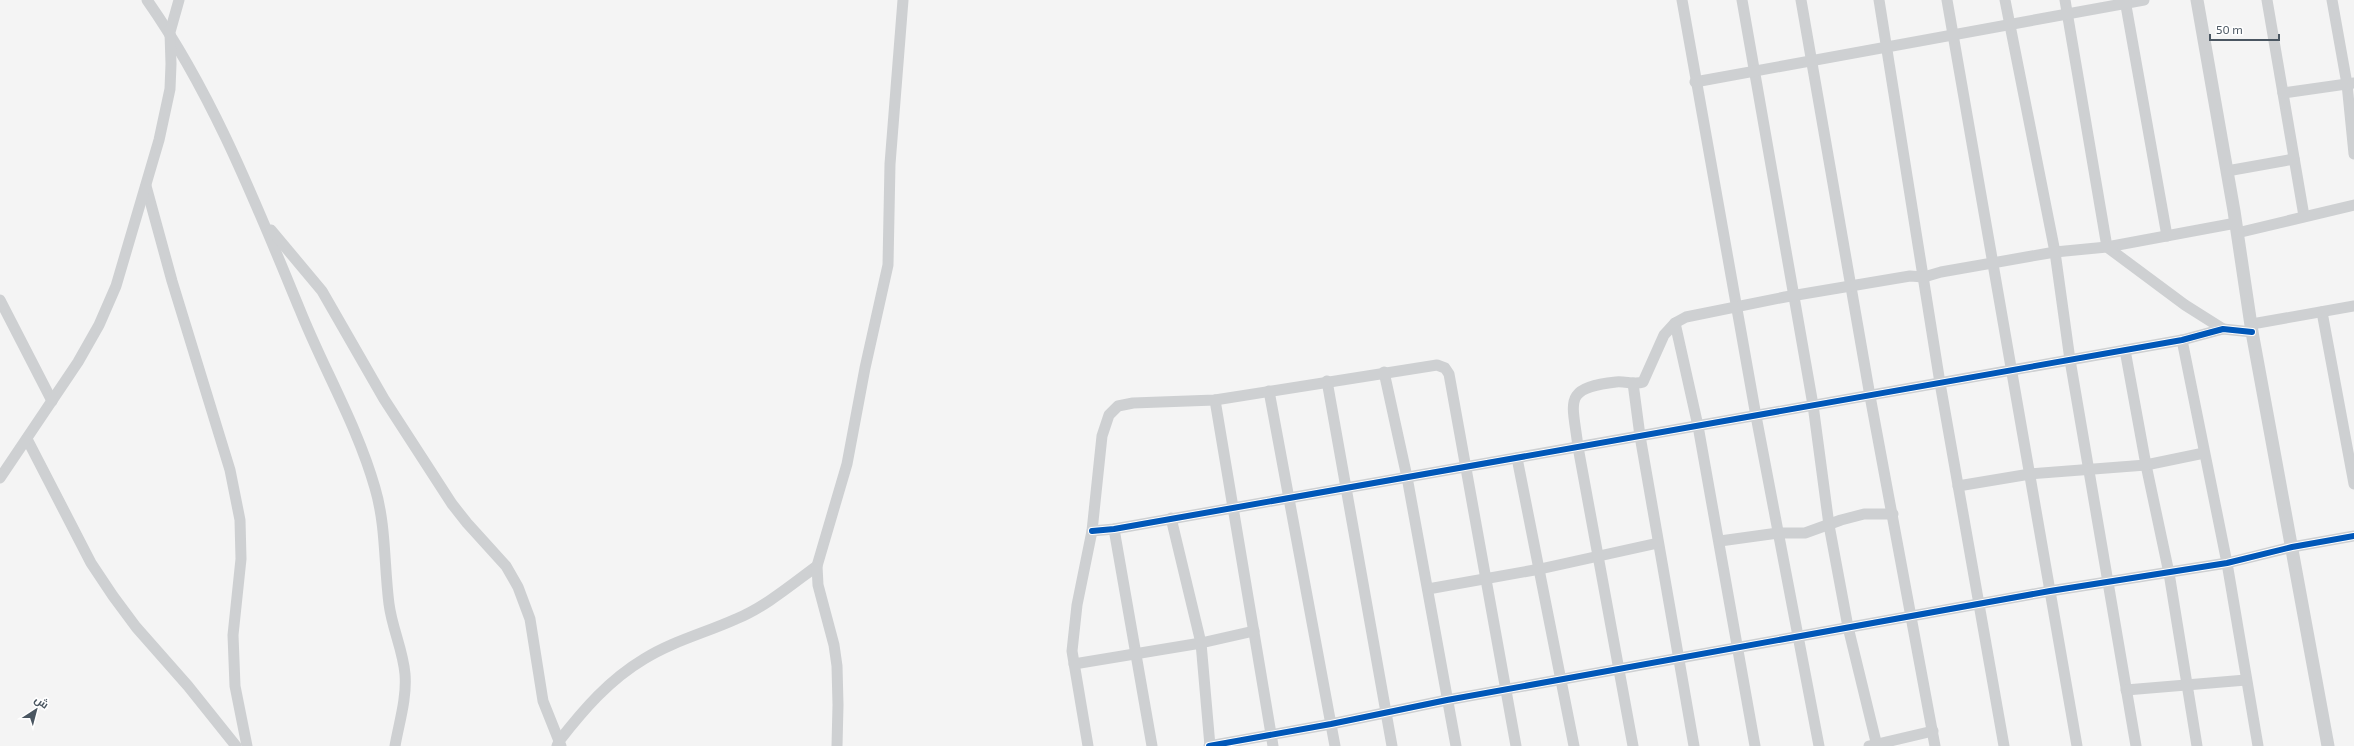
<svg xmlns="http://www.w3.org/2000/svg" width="2354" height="746" font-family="'Exo 2',Cairo,sans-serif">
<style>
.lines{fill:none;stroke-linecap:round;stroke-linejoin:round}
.minor{stroke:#ced0d2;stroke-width:11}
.tertiary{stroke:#ced0d2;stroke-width:13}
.cycleway-casing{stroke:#fff;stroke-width:8}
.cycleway{stroke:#0057b8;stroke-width:6}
</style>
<rect width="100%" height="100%" fill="#f4f4f4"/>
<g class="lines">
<g class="minor">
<path d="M147,0c66,94 109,204 153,310 24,60 57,115 75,178 11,37 9,77 14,116 3,24 14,46 16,70 2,24 -6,49 -10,72"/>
<path d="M1682,0l74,416 63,330"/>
<path d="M1742,0l71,405 16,120 19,102 29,119"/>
<path d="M1801,0l69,396 65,350"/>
<path d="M1879,0l61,383 64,363"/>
<path d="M1947,0l130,746"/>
<path d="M2005,0l50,252 15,108 66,386"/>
<path d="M2065,0l42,247 129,-24"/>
<path d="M2125,0l42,236"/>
<path d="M2267,0l37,216"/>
<path d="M2332,0l15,84 7,70"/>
<path d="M1695,82l449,-82"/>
<path d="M2283,93l71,-10"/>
<path d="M2227,171l67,-12"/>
<path d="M146,186l26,95 58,189 10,50 1,39 -8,76 2,51 12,60"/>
<path d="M271,230l51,61 62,108 68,105 15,19 39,43 12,21 12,32 13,82 18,45"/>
<path d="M2237,233l117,-28"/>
<path d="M0,300l52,101"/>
<path d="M2322,312l32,172"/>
<path d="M1675,323l23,103 57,320"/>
<path d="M2252,324l102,-18"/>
<path d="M2182,340l45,223 31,183"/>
<path d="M2125,350l21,115 23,108 28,173"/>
<path d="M1384,372l23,105 49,269"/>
<path d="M1327,381l65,365"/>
<path d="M1633,383l7,53 54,310"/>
<path d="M1269,391l66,355"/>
<path d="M1215,400l58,346"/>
<path d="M27,439l64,124 22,33 23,31 52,59 48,60"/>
<path d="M1517,458l57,288"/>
<path d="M0,478l78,-116 21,-37 17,-39 43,-146 11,-51 1,-25 -1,-32 9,-32"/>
<path d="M1958,486l72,-12 116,-9 58,-12"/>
<path d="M1171,518l30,125 9,103"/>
<path d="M1114,529l38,217"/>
<path d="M1092,531l22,-2 1068,-189 41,-11 29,3"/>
<path d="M1720,541l58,-8h27l36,-13 23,-6h29"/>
<path d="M1428,589l112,-20 118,-26"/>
<path d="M1074,664l127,-21 53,-12"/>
<path d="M2126,690l120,-10"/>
<path d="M557,746l2,-5c25,-32 50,-61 85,-82 29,-18 61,-26 92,-40 29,-12 55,-34 81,-53"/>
<path d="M837,746l1,-41 -1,-39 -3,-21 -16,-60 -1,-19 30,-102 18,-96 23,-103 2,-101 13,-164"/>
<path d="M1088,746l-16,-95 5,-46 15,-74 10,-95 7,-21 9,-9 15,-3 82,-3 222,-35 8,3 4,6 67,372"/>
<path d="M1209,746l122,-22 116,-24 603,-109 177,-28 65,-16 62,-11"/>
<path d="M1633,746l-55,-299c-5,-45 -17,-59 38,-65 9,-1 19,3 27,0l21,-47 11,-12 11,-6 99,-20 125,-21 14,1 17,-5 114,-20 52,-5 78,58 38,24"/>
<path d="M1869,746l64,-15"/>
</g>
<path class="tertiary" d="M2197,0l37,211 18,121 76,414"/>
<g class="cycleway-casing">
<g id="cycleway">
<path d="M1092,531l22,-2 1068,-189 41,-11 29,3"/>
<path d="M1209,746l122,-22 116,-24 603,-109 177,-28 65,-16 62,-11"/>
</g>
</g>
<use href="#cycleway" class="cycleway"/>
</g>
<g transform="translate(36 710) rotate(36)" stroke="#ffffff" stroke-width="3" paint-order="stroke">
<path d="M0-3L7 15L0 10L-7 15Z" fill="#4a5661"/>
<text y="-6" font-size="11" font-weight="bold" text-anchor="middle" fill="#4a5661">ش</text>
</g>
<path d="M2210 34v6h69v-6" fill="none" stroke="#4a5661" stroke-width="2"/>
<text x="2216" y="34" font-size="12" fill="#4a5661" stroke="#ffffff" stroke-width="3" paint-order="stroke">50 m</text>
</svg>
